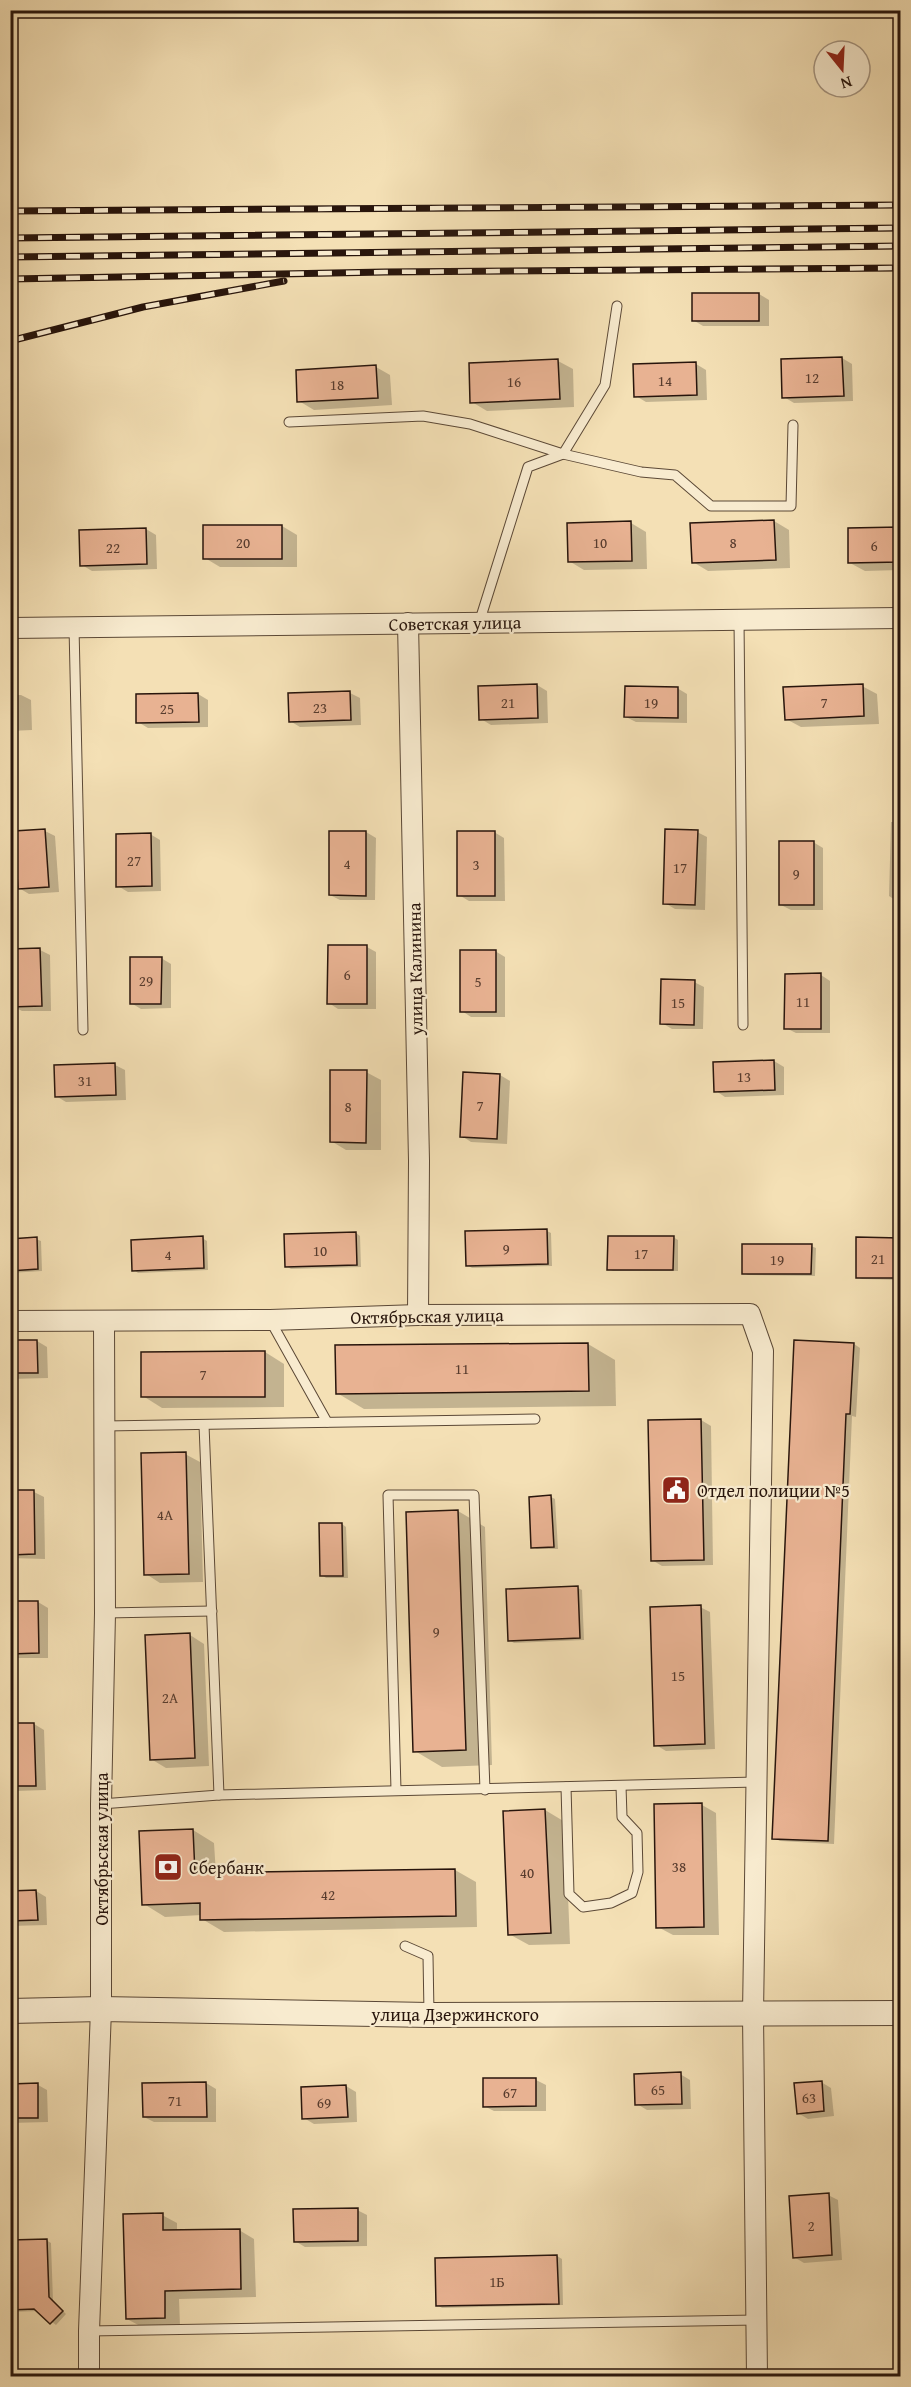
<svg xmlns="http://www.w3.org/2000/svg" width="911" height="2387" font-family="'Gentium Book Plus',serif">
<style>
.shadow{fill:#0003}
.building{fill:#e8b292;stroke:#28150c;stroke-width:1.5}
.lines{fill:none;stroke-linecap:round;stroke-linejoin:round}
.service-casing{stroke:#5b4836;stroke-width:11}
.minor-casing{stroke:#5b4836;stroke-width:22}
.tertiary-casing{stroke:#5b4836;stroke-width:26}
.service{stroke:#f8ebcf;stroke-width:9}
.minor{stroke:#f8ebcf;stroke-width:20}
.tertiary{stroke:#f8ebcf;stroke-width:24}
.rail-casing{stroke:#28150c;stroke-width:7}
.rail{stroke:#f8ebcf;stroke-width:4.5;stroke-dasharray:14;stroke-linecap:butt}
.labels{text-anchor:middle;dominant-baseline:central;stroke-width:4.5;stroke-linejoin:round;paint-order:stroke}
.number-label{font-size:15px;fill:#583c2e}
.street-label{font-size:18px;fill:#28150c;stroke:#f8ebcf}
.poi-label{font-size:18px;fill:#28150c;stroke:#f8ebcf;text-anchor:start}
</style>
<rect width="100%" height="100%" fill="#f4e0b5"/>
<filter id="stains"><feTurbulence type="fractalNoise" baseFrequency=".00333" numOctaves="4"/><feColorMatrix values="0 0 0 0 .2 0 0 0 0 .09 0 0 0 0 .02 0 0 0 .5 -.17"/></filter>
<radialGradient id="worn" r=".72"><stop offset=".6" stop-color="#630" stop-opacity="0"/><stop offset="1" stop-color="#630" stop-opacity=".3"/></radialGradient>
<g class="shadow">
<path d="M759,294l10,6v26h-66l-10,-6z"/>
<path d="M842,358l10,6 1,37 -59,2 -10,-6z"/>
<path d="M558,361l15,8 1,38 -87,4 -15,-9z"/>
<path d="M696,364l10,6 1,30 -61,2 -10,-6z"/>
<path d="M376,367l14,8 2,30 -78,5 -15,-9z"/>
<path d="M774,521l15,9 1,38 -82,3 -15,-9 -1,-38z"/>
<path d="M631,523l15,9 1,37 -63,1 -15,-9 -1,-37z"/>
<path d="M282,526l15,9v32h-77l-15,-9z"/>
<path d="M146,529l10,6 1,34 -65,2 -10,-6z"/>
<path d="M900,529v41l-35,1 -15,-8 -1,-33z"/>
<path d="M537,685l10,6 1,32 -57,2 -10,-6z"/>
<path d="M862,686l15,8 2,30 -78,3 -15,-8z"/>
<path d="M677,688l10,6v29l-51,-1 -10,-5z"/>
<path d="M350,693l10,5 1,27 -61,2 -10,-6z"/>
<path d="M198,694l10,6v27l-60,1 -10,-6z"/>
<path d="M10,695h11l10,5 1,30 -22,1z"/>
<path d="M891,822h9v81l-11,-7z"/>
<path d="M45,831l10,5 4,56 -30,2 -10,-6z"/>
<path d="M366,832l10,6 -1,62h-35l-10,-5z"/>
<path d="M494,832l10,6 1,63h-36l-10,-6z"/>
<path d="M697,832l10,5 -2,73 -30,-1 -10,-6z"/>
<path d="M150,834l10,6 1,51 -33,1 -10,-6z"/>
<path d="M813,842l10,6v62h-32l-10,-5z"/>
<path d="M367,947l9,5v57h-38l-9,-6z"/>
<path d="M40,950l10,5 1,56h-29l-10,-5z"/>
<path d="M495,951l10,6v60h-34l-9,-6z"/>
<path d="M161,958l10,6v44l-30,1 -10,-6z"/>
<path d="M821,975l9,6v52h-34l-10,-5z"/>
<path d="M694,982l10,5 -1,42h-31l-10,-6z"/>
<path d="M774,1061l10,6v28l-59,2 -9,-6z"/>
<path d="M115,1065l10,5 1,30 -60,2 -10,-6z"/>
<path d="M366,1072l15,8v70h-35l-15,-9z"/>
<path d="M500,1075l10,6 -3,63 -36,-2 -9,-6z"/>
<path d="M547,1231l4,2 1,33 -80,2 -5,-3z"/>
<path d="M356,1233l4,3 1,31 -70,2 -5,-3z"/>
<path d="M673,1237l5,3v31h-65l-4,-2z"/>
<path d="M202,1238l5,3 1,29 -70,3 -4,-3z"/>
<path d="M36,1239l5,2 1,30 -32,2v-33z"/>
<path d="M858,1239h42v41l-38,-1 -5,-2z"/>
<path d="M811,1246l5,2 -1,28 -67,-1 -4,-2z"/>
<path d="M37,1341l10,6 1,31 -38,1v-37z"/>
<path d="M588,1344l27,16 1,46 -252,3 -27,-16z"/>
<path d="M854,1344l6,4 -4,69 -4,-1 -18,428 -54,-3 -6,-3z"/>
<path d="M265,1352l19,12v43l-122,1 -19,-12z"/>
<path d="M701,1420l10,6 2,139 -51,1 -10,-6z"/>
<path d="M185,1454l15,8 3,120 -43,1 -14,-9z"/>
<path d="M10,1492h24l10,5 1,62 -35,-1z"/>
<path d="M551,1497l4,2 3,50h-21l-4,-2z"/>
<path d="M458,1511l27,16 7,238 -50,2 -27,-16z"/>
<path d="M342,1524l4,3 2,51h-22l-4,-3z"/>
<path d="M578,1588l4,2 2,50 -70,3 -5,-3z"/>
<path d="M38,1602l10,6v50h-34l-4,-2v-53z"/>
<path d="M700,1607l10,5 5,137 -49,2 -10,-6z"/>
<path d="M190,1635l14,9 5,122 -43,2 -15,-9z"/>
<path d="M34,1724l10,6 2,60 -31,1 -5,-2v-64z"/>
<path d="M702,1805l14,8 3,122h-46l-15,-8z"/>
<path d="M545,1810l20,12 5,122 -41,1 -20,-11 -5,-122z"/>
<path d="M193,1830l21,13 2,31 239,-4 21,12 1,45 -253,5 -22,-13v-4l-37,2 -21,-13z"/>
<path d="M36,1891l10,6 1,28 -37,1v-34z"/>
<path d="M680,2074l10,6 1,29 -44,1 -10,-6z"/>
<path d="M536,2080l10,5v26h-52l-10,-5z"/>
<path d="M821,2082l10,6 3,28 -26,3 -10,-6z"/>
<path d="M206,2083l10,6v33h-62l-10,-5z"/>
<path d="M10,2085h28l9,5 1,32 -38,1z"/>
<path d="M346,2086l10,6 1,30 -43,2 -10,-6z"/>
<path d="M828,2195l10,5 4,60 -38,3 -10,-6z"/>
<path d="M357,2210l10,5v31l-62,1 -10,-6z"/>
<path d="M162,2215l15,8v9l62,-2 15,9 2,58 -77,2 1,27 -38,1 -15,-8z"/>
<path d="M46,2240l5,3 2,58 13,13 -10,11 -18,-14 -28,1v-71z"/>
<path d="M557,2256l5,3 1,46 -121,3 -5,-3v-46z"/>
<path d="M887,2375l3,1h-30z"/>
</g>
<g class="building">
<rect x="692" y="293" width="67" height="28"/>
<path d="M842,357l2,39 -62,2 -1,-39z"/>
<path d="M558,359l2,40 -90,4 -1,-40z"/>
<path d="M696,362l1,33 -63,2 -1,-33z"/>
<path d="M376,365l2,33 -81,4 -1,-32z"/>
<path d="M774,520l2,40 -84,3 -2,-40z"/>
<path d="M631,521l1,40 -64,1 -1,-39z"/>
<rect x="203" y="525" width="79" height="34"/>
<path d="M900,527v35l-52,1v-35z"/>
<path d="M146,528l1,36 -67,2 -1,-36z"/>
<path d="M537,684l1,34 -59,2 -1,-34z"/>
<path d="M863,684l1,32 -79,4 -2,-33z"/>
<path d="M625,686l53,1v31l-54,-1z"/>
<path d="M350,691l1,29 -62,2 -1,-29z"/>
<path d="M198,693l1,29 -63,1v-29z"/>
<path d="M45,829l4,58 -31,2 -4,-58z"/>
<path d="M665,829l33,1 -3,75 -32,-1z"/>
<path d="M329,831h37v65l-37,-1z"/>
<rect x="457" y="831" width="38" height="65"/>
<path d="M151,833l1,53 -36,1v-53z"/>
<rect x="779" y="841" width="35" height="64"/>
<path d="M328,945h39v59h-40z"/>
<path d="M40,948l2,58 -32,1v-58z"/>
<rect x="460" y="950" width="36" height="62"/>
<path d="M130,957h32l-1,47h-31z"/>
<path d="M821,973v56h-37l1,-55z"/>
<path d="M661,979l34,1 -1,45 -34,-1z"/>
<path d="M774,1060l1,30 -61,2 -1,-30z"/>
<path d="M115,1063l1,32 -61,2 -1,-32z"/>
<path d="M330,1070h37l-1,73 -36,-1z"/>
<path d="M463,1072l37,2 -3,65 -37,-2z"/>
<path d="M547,1229l1,35 -82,2 -1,-35z"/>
<path d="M356,1232l1,33 -72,2 -1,-33z"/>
<path d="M203,1236l1,32 -72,3 -1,-31z"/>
<path d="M608,1236h66l-1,34h-66z"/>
<path d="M37,1237l1,32 -28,2v-32z"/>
<path d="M856,1237l44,1v40h-44z"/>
<path d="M742,1244h70l-1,30h-69z"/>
<path d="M10,1340h27l1,33h-28z"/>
<path d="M794,1340l60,3 -4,71h-4l-18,427 -56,-2z"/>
<path d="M588,1343l1,48 -253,3 -1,-49z"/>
<path d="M265,1351v46h-124v-45z"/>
<path d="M701,1419l3,141 -53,1 -3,-141z"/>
<path d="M186,1452l3,122 -45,1 -3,-122z"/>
<path d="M10,1490h24l1,64 -25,1z"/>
<path d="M551,1495l3,52 -23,1 -2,-51z"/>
<path d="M458,1510l8,240 -53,2 -7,-240z"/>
<path d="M319,1523h23l1,53h-23z"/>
<path d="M578,1586l2,52 -72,3 -2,-52z"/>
<path d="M10,1601h28l1,52 -29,1z"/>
<path d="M701,1605l4,139 -51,2 -4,-139z"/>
<path d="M190,1633l5,125 -45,2 -5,-125z"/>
<path d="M10,1723h24l2,63h-26z"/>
<path d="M702,1803l2,124 -48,1 -2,-124z"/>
<path d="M545,1809l6,124 -43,2 -5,-124z"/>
<path d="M193,1829l2,44 260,-4 1,47 -256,4v-17l-58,2 -3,-74z"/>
<path d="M36,1890l2,30 -28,1v-30z"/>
<path d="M681,2072l1,32 -47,1 -1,-31z"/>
<path d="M483,2078h53v28l-53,1z"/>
<path d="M822,2081l2,30 -27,3 -3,-31z"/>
<path d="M206,2082l1,35h-64l-1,-34z"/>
<path d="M38,2083v35h-28v-34z"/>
<path d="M346,2085l2,32 -46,2 -1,-32z"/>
<path d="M829,2193l3,62 -39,3 -4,-62z"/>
<path d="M358,2208v33l-64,1 -1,-33z"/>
<path d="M163,2213v17l77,-1 1,60 -76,2v27l-39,1 -3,-105z"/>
<path d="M47,2239l2,58 14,14 -13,13 -16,-15 -24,1v-70z"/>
<path d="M557,2255l2,49 -123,2 -1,-48z"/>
</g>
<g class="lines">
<g class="service-casing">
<g id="service">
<path d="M289,422l134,-6 47,8 93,30 78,18 34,3 36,31h80l2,-81"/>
<path d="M739,620l4,405"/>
<path d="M479,623l49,-156 35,-13 42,-69 12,-79"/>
<path d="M74,627l9,403"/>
<path d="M270,1320l57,102"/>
<path d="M204,1425l15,370"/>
<path d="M105,1426l430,-7"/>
<path d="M105,1613l107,-2"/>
<path d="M566,1787l3,107 14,13 28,-4 21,-10 6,-21 -1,-39 -15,-16 -1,-31"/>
<path d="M396,1790l-8,-295h86l11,295"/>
<path d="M101,1804l118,-9 537,-13"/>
<path d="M405,1946l23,10 1,57"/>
<path d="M89,2331l668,-11"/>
</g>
</g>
<g class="minor-casing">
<g id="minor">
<path d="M408,623l11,538 -1,154"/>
<path d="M10,628l890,-10"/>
<path d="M10,1321l260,-1 148,-5 332,-1 13,37 -10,663 4,362"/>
<path d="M89,2376v-45l12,-322v-205l4,-191 -1,-291"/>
</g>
</g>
<g class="tertiary-casing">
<path id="tertiary" d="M10,2011l91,-2 328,6 471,-2"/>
</g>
<use href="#service" class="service"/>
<use href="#minor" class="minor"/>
<use href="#tertiary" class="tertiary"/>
<g class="rail-casing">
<g id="rail">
<path d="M10,211l890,-6"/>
<path d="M10,238l890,-10"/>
<path d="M10,257l890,-11"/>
<path d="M10,279l375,-7 515,-4"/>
<path d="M10,341l133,-34 141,-26"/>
</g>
</g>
<use href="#rail" class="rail"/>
</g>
<defs>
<g id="civic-square" transform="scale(1.5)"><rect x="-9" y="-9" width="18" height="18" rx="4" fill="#8f2418" stroke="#f8ebcf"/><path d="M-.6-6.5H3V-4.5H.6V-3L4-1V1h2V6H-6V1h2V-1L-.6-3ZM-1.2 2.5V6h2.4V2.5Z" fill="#fff"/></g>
<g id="bank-square" transform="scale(1.5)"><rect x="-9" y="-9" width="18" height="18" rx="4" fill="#8f2418" stroke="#f8ebcf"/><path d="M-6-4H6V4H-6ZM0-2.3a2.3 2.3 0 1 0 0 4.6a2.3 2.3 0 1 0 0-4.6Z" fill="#fff"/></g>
</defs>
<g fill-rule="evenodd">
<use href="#civic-square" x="676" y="1490"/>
<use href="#bank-square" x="168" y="1867"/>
</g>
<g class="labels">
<g class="number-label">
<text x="812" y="377">12</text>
<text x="665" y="380">14</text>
<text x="514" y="381">16</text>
<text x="337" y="384">18</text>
<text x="243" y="542">20</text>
<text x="600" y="542">10</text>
<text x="733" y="542">8</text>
<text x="874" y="545">6</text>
<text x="113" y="547">22</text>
<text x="508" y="702">21</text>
<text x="651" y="702">19</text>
<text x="824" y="702">7</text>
<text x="320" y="707">23</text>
<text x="167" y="708">25</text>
<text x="134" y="860">27</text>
<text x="347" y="863">4</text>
<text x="476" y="864">3</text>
<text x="680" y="867">17</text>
<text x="796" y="873">9</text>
<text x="347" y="974">6</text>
<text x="146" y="980">29</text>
<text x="478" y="981">5</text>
<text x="803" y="1001">11</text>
<text x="678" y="1002">15</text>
<text x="744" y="1076">13</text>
<text x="85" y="1080">31</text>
<text x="480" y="1105">7</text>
<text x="348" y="1106">8</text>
<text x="506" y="1248">9</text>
<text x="320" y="1250">10</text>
<text x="641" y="1253">17</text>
<text x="168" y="1254">4</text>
<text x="878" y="1258">21</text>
<text x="777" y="1259">19</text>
<text x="462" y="1368">11</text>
<text x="203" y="1374">7</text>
<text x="165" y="1514">4А</text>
<text x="436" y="1631">9</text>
<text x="678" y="1675">15</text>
<text x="170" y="1697">2А</text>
<text x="679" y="1866">38</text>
<text x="527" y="1872">40</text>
<text x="328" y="1894">42</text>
<text x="658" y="2089">65</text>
<text x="510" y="2092">67</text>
<text x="809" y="2097">63</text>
<text x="175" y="2100">71</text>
<text x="324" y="2102">69</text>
<text x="811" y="2225">2</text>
<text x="497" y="2281">1Б</text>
</g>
<g class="street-label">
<text transform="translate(455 623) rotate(-1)">Советская улица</text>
<text transform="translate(415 969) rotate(-91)">улица Калинина</text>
<text transform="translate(427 1316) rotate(-1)">Октябрьская улица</text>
<text transform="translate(101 1849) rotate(-90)">Октябрьская улица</text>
<text x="455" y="2014">улица Дзержинского</text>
</g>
<g class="poi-label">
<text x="697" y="1490">Отдел полиции №5</text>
<text x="189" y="1867">Сбербанк</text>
</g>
</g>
<rect width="911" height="2387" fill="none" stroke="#f4e0b5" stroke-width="36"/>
<rect x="12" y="12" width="887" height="2363" fill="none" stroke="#28150c" stroke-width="3"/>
<rect x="18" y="18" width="875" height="2351" fill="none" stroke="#28150c" stroke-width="1.5"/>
<g transform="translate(842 69) rotate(162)"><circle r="28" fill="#f8ebcf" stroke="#a59581" stroke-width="1.5"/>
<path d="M0-4.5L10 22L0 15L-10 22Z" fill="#8f2418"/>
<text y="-9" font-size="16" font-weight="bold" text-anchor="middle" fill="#28150c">N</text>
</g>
<rect width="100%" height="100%" filter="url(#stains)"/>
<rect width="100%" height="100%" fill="url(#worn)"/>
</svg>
